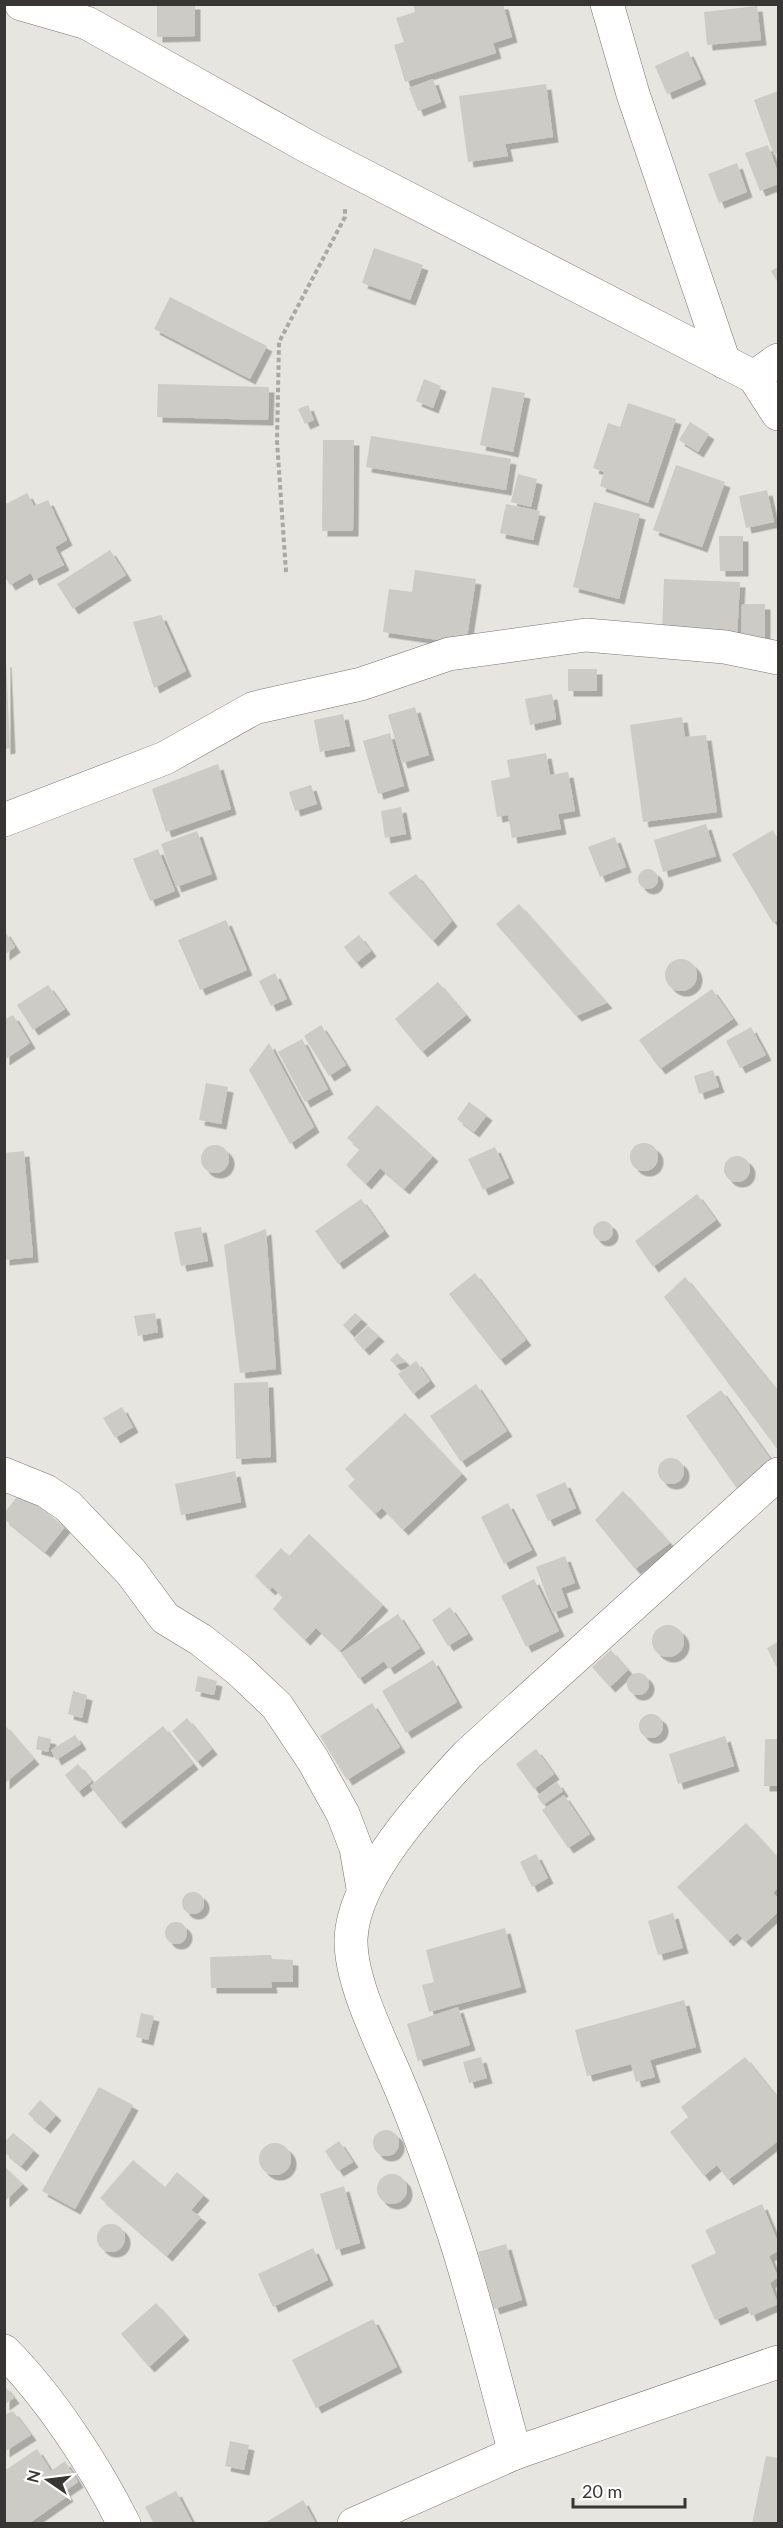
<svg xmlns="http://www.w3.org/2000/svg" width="783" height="2528" font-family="Lato,sans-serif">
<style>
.building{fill:#cccbc5;filter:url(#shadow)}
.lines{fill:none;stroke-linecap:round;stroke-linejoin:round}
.street-casing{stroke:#797772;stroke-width:34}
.path{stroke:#a9a8a4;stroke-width:4;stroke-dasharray:4.5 3;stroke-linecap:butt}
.street{stroke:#fff;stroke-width:33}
</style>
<defs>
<filter id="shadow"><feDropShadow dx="5.5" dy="5.5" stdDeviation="0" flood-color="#0004"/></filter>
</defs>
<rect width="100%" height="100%" fill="#e6e5df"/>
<g class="building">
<path d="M157,4h38v32l-38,1z"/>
<path d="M413,4h90l9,33 -19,6 3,10 -91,29 -11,-37 10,-3 -8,-24 19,-6z"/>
<path d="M757,6l4,34 -54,5 -3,-33z"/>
<path d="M688,51l13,28 -34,15 -12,-28z"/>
<path d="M433,79l8,23 -23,9 -9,-23z"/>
<path d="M546,84l7,53 -48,7 3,12 -40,6 -9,-66z"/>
<path d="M778,91v63l-4,1 -20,-55z"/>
<path d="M768,145l10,28v11l-18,7 -15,-38z"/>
<path d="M737,163l10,29 -28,11 -11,-29z"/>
<path d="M374,248l49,17 -13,35 -48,-17z"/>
<path d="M778,267v16l-7,-12z"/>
<path d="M170,297l97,49 -17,33 -96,-50z"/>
<path d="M424,379l17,7 -8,22 -17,-7z"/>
<path d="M158,384l111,3 -1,33 -111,-3z"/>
<path d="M492,387l33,6 -12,59 -33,-7z"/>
<path d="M628,403l48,16 -28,84 -48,-17 4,-14 -11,-4 15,-45 12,4z"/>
<path d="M308,405l6,15 -9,4 -7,-15z"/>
<path d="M690,422l19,12 -11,18 -19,-12z"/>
<path d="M371,436l140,23 -5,31 -140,-23z"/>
<path d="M323,440h31l-1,91h-31z"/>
<path d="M676,465l49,17 -23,65 -49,-17z"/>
<path d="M518,474l19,5 -6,28 -20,-5z"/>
<path d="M767,490l7,32 -28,6 -7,-32z"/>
<path d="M27,493l7,13 14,-6 19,40 -12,7 9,18 -30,15 -3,-7 -21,12 -6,-10v-70z"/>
<path d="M594,502l46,12 -21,85 -46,-12z"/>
<path d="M506,504l34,7 -7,29 -33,-7z"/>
<path d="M719,536h24v35h-23z"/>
<path d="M110,550l16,25 -53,34 -16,-25z"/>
<path d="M415,570l61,9 -10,65 -83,-12 6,-43 23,3z"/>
<path d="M664,579l76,3 -3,55 -75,-4z"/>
<path d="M742,604h23v35h-24z"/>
<path d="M161,615l25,56 -32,17 -21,-66z"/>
<path d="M5,662h1l4,86 -5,1z"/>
<rect x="568" y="669" width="29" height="22"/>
<path d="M552,694l4,25 -26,6 -5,-26z"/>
<path d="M415,707l14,48 -27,8 -14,-48z"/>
<path d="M343,714l7,32 -30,6 -6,-32z"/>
<path d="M682,717l3,20 21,-2 11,77 -74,10 -13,-97z"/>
<path d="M390,733l14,53 -26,8 -15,-53z"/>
<path d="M546,753l4,22 18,-3 7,39 -17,3 3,15 -49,9 -4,-23 -11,2 -6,-36 19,-4 -3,-17z"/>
<path d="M218,764l13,45 -65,23 -14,-43z"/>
<path d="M311,785l6,19 -22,7 -6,-19z"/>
<path d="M401,807l5,27 -21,4 -4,-27z"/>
<path d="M706,824l10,32 -53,16 -9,-32z"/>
<path d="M773,830l5,10v80l-5,3 -41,-69z"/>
<path d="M197,831l15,43 -36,13 -15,-43z"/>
<path d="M615,837l11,30 -26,10 -12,-30z"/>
<path d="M158,849l17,42 -25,10 -17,-42z"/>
<circle cx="648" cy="879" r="10"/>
<path d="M416,874l36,47 -19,20 -45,-48z"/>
<path d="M519,904l88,99 -31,13 -80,-92z"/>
<path d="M226,920l21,50 -47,20 -22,-50z"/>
<path d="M4,930l11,17 -11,8z"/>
<path d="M359,935l12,16 -15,12 -12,-16z"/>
<circle cx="681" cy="975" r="16"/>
<path d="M275,973l12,26 -16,7 -12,-25z"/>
<path d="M438,982l28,33 -44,37 -27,-33z"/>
<path d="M48,985l17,24 -32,21 -16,-25z"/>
<path d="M712,989l21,30 -73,50 -21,-29z"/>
<path d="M13,1015l17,28 -26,17v-40z"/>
<path d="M321,1025l25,40 -17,11 -25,-40z"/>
<path d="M751,1027l15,28 -26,13 -14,-27z"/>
<path d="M302,1039l26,50 -23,13 -27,-50z"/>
<path d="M269,1043l45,84 -24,17 -41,-74z"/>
<path d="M713,1070l6,17 -20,7 -5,-18z"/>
<path d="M206,1083l22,4 -7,37 -22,-4z"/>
<path d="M469,1102l18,13 -13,17 -17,-13z"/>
<path d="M377,1105l56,51 -29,33 -24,-21 -14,16 -20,-19 14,-16 -13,-11z"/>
<circle cx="644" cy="1157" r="14"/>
<circle cx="215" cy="1159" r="14"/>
<path d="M495,1147l14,31 -26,12 -15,-31z"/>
<path d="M24,1151l9,106 -29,3v-107z"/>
<circle cx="737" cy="1169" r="13"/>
<path d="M697,1194l19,26 -63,47 -18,-26z"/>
<path d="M361,1199l23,32 -46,33 -23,-33z"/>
<circle cx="603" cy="1231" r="10"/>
<path d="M201,1227l7,34 -27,5 -7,-34z"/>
<path d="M266,1229l10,140 -36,4 -16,-128z"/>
<path d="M475,1273l51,67 -26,20 -51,-66z"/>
<path d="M685,1277l93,115v58l-114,-153z"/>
<path d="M155,1313l3,19 -20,4 -4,-20z"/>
<path d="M355,1313l7,6 -13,13 -6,-7z"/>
<path d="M368,1326l11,10 -15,14 -10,-11z"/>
<path d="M397,1353l9,9 -11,3 -5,-5z"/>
<path d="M416,1361l14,20 -17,13 -15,-20z"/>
<path d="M268,1382l3,75 -35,2 -2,-76z"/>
<path d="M476,1384l31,47 -46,31 -31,-46z"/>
<path d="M721,1390l55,77 -36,26 -54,-77z"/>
<path d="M122,1407l11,20 -18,11 -12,-20z"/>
<path d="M405,1413l57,61 -59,56 -21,-22 -7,6 -27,-28 7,-7 -10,-10z"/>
<circle cx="671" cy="1471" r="13"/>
<path d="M235,1471l6,31 -60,13 -6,-31z"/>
<path d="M565,1482l11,26 -28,13 -12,-26z"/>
<path d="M623,1491l47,52 -35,26 -40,-49z"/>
<path d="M21,1492l44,35 -20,25 -41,-33v-6z"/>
<path d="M508,1503l24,47 -28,14 -23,-47z"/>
<path d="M309,1534l74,71 -43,46 -24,-23 -11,12 -32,-31 10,-12 -11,-10 -2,3 -15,-14 26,-28 8,8z"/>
<path d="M565,1556l10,27 -14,5 7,19 -15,6 -17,-46z"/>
<path d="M534,1579l25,52 -33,16 -25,-51z"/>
<path d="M450,1607l18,27 -20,12 -16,-26z"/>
<path d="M398,1614l22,34 -31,21 -5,-8 -25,18 -18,-26z"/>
<circle cx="668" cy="1641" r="16"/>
<path d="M778,1642v28l-11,-22z"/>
<path d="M611,1650l17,20 -18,17 -18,-20z"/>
<path d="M433,1660l24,42 -51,31 -24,-42z"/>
<circle cx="638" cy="1684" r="11"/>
<path d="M198,1676l19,5 -3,14 -19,-4z"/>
<path d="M73,1691l14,4 -5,23 -14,-4z"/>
<path d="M372,1703l28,44 -53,33 -27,-44z"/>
<circle cx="651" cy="1726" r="12"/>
<path d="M187,1718l25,31 -15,13 -25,-31z"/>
<path d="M4,1724l30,35 -30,25z"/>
<path d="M163,1726l30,38 -73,59 -30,-37z"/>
<path d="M75,1735l6,9 -25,16 -5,-10z"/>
<path d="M38,1736l13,3 -3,13 -12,-3z"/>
<path d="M725,1736l9,30 -56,18 -9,-30z"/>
<path d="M765,1739h13v47h-14z"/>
<path d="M536,1749l18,25 -20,15 -18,-25z"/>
<path d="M78,1764l14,17 -14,11 -13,-17z"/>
<path d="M557,1782l6,9 -20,14 -6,-9z"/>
<path d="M564,1795l26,39 -22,14 -26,-38z"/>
<path d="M746,1823l32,35v30l-5,5 5,5v14l-32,30 -9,-9 -9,8 -51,-54z"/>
<path d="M536,1854l12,24 -16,9 -12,-25z"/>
<circle cx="193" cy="1903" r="11"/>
<path d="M673,1913l10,35 -25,7 -10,-34z"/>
<circle cx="176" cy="1933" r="11"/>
<path d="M505,1928l16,59 -92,25 -7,-27 12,-3 -8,-32z"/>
<path d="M271,1955l1,4 21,1v22h-22l1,6h-61l-1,-31z"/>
<path d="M684,2000l12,47 -46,13 5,17 -19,5 -5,-18 -44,12 -12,-46z"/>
<path d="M458,2007l12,38 -52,16 -11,-37z"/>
<path d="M141,2013l13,3 -6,24 -12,-3z"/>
<path d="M481,2057l6,21 -18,5 -6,-21z"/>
<path d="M745,2057l31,39 2,-2v47l-50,39 -11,-15 -13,11 -34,-44 18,-15 -7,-10z"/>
<path d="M99,2087l34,18 -58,104 -33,-18z"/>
<path d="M40,2100l16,15 -11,13 -17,-14z"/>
<circle cx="386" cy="2143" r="13"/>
<path d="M13,2133l21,17 -13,16 -17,-14v-9z"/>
<path d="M339,2141l14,21 -15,9 -13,-20z"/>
<circle cx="275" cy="2159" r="16"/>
<path d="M133,2160l32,27 12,-15 27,23 -13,15 10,7 -34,39 -67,-58z"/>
<path d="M4,2166l19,18 -19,18z"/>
<circle cx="392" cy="2189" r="15"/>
<path d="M344,2186l16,57 -24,7 -16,-56z"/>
<path d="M762,2204l16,38v9l-9,5 9,21 -8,6 8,21 -27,12 -4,-10 -32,14 -24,-55 25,-12 -11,-23z"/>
<circle cx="111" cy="2238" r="14"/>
<path d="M506,2244l16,56 -28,9 -16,-57z"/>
<path d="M313,2248l15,32 -55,27 -15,-33z"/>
<path d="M156,2303l28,32 -35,32 -28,-33z"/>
<path d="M373,2319l24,48 -81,41 -24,-48z"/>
<path d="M4,2385l10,13 -10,7z"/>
<path d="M13,2411l18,24 -27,17v-37z"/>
<path d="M230,2441l19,4 -5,25 -19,-4z"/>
<path d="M37,2449l14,22 14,-10 13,21 -13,9 3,5 -40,28h-24v-53z"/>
<path d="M766,2456l12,2v66h-26z"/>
<path d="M176,2491l17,33h-39l-9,-17z"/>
<path d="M303,2500l13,24h-53z"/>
</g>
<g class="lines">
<g class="street-casing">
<g id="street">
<path d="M21,4l66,19 223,125 444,229 24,37"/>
<path d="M607,4l26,90 91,268"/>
<path d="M754,377l24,-17"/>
<path d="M4,820l161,-62 89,-50 107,-24 88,-30 137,-19 139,12 53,11"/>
<path d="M4,1474l42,17 22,15 63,66 34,46 36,22 38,30 38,36 36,54 30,54 13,34 7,40"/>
<path d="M4,2351c46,46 91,115 120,173"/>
<path d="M515,2453c-20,-73 -38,-147 -61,-219 -16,-48 -33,-98 -53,-145 -17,-42 -51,-105 -50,-150 2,-62 76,-141 117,-185l310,-280"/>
<path d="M354,2524l161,-71 263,-91"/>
</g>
</g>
<path class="path" d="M286,572l-9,-131 2,-99 66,-125v-10"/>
<use href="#street" class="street"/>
</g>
<rect width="783" height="2528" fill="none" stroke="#373634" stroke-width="12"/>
<g transform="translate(48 2480) rotate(284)" stroke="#ffffff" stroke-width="4.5" paint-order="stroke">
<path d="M0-4.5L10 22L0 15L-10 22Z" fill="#373634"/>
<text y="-9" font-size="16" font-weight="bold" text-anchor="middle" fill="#373634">N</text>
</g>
<path d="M573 2498v9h112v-9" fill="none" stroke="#373634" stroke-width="3"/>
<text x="582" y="2498" font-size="18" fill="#373634" stroke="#ffffff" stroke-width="4.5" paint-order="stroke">20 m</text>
</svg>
